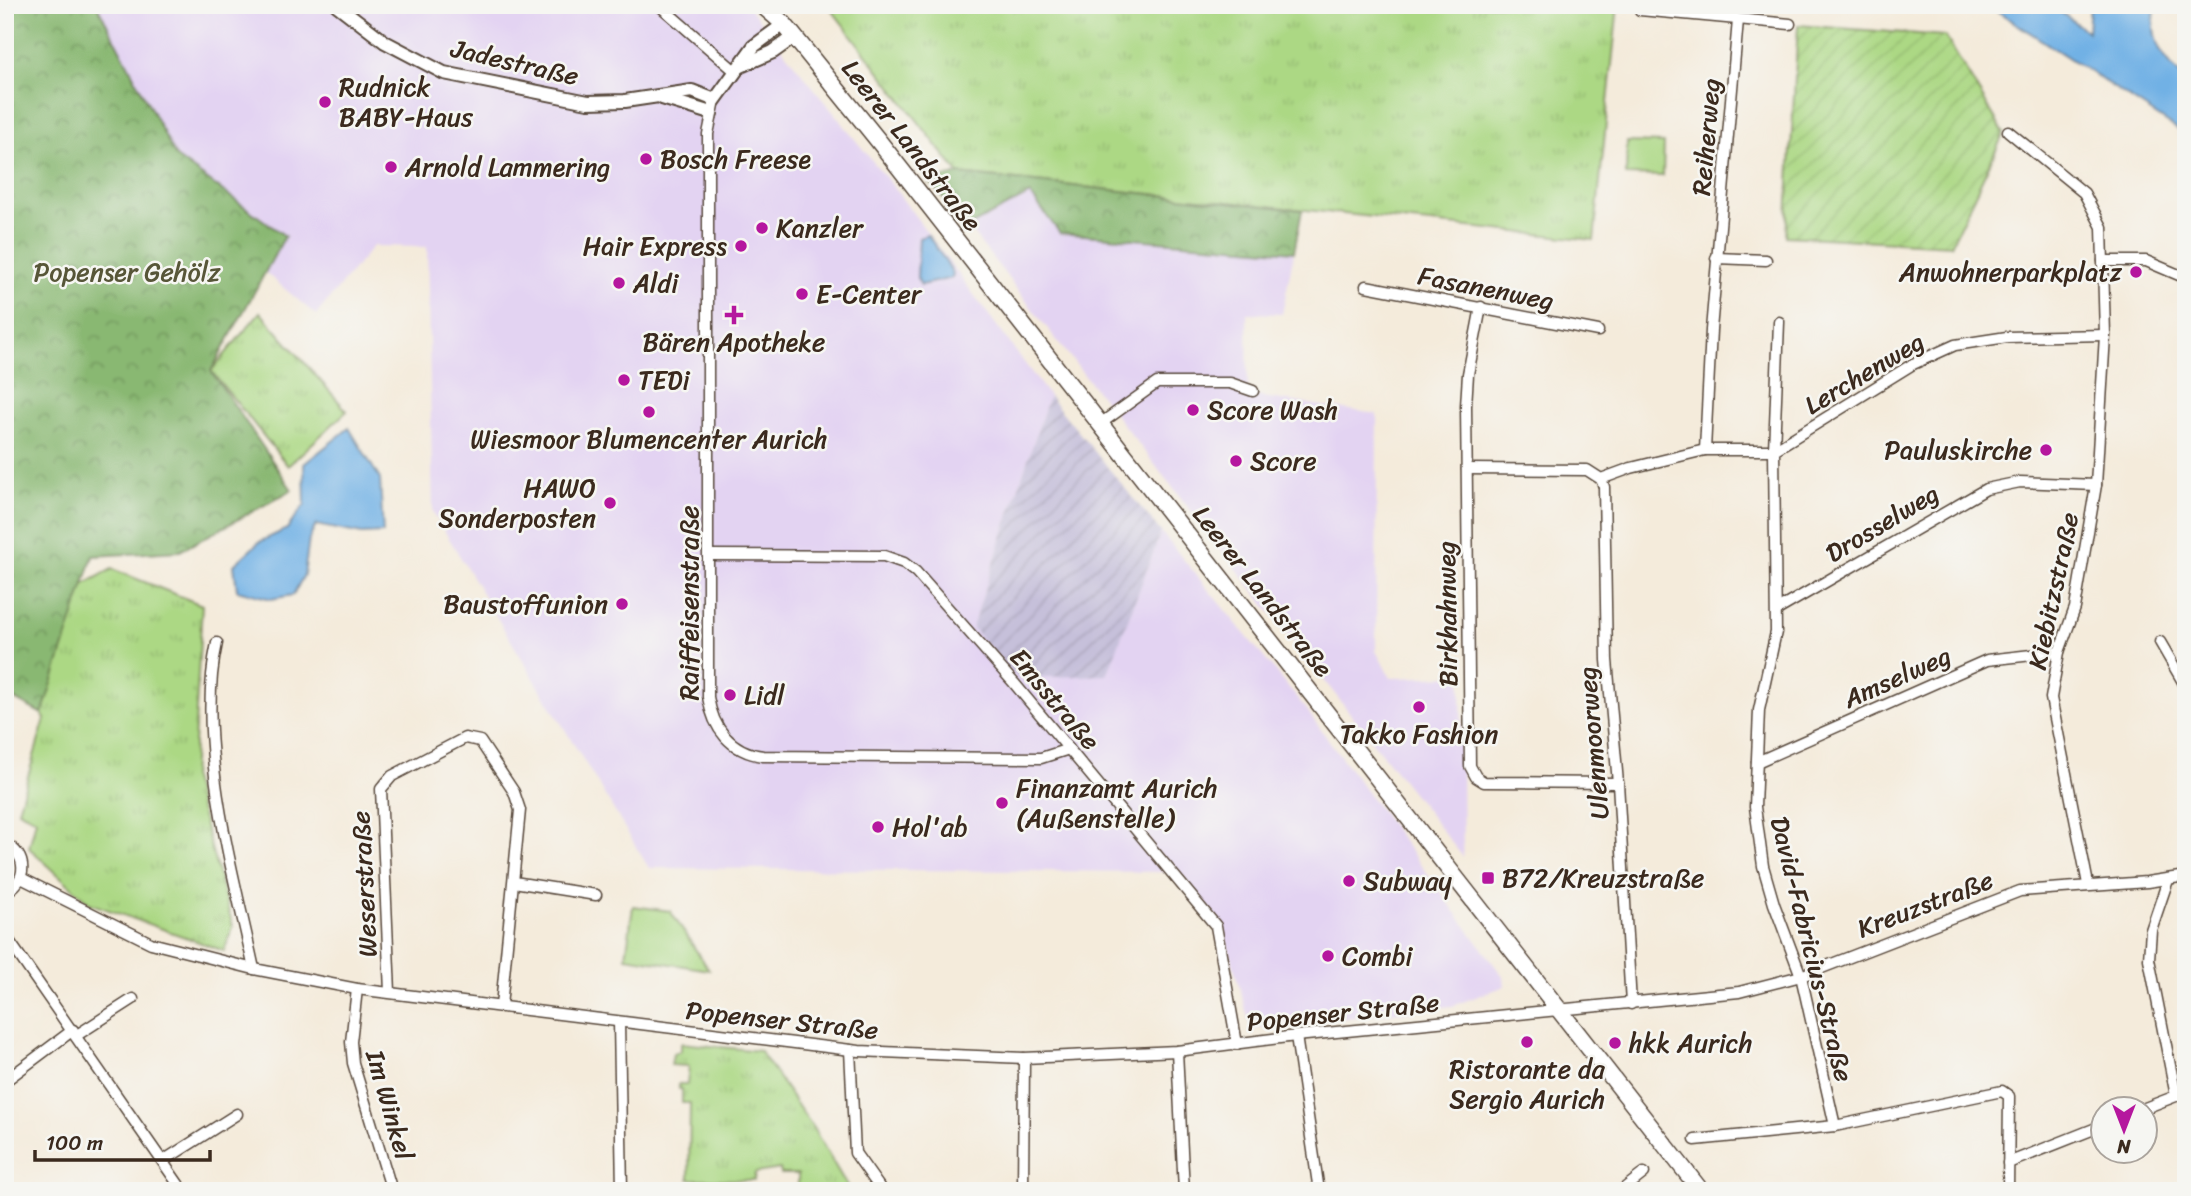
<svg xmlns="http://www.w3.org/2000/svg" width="2191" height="1196" font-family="Sriracha,sans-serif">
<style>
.built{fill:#e3d3f2}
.industrial{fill:url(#industrial-furrows)}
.grass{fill:url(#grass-tufts);stroke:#748151;stroke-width:2}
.forest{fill:url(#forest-crowns);stroke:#627148;stroke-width:2}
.park{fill:#acd884;stroke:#748151;stroke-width:2}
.garden{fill:url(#garden-furrows);stroke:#748151;stroke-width:2}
.water{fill:#71b1e5;stroke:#566e82;stroke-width:2}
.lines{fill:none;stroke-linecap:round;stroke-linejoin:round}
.minor-casing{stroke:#57473a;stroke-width:13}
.tertiary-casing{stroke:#57473a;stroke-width:16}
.primary-casing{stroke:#57473a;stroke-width:19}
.minor{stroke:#fff;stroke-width:10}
.tertiary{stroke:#fff;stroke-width:12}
.primary{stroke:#fff;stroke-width:16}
.poi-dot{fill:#b5179e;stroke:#f6f6f2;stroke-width:2.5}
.labels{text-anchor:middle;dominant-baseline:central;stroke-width:5;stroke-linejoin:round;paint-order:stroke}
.street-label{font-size:26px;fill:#3b2a1e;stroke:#f6f6f2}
.poi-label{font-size:26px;fill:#3b2a1e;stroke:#f6f6f2;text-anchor:start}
.park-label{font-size:26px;fill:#575638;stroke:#f6f6f2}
</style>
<defs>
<pattern id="industrial-furrows" width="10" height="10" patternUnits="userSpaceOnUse" patternTransform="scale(1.75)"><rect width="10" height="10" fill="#c6c0da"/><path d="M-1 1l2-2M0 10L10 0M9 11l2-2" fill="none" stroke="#aba5bb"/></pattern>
<pattern id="grass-tufts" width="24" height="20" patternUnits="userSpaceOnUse" patternTransform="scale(1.75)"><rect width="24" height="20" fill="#acd884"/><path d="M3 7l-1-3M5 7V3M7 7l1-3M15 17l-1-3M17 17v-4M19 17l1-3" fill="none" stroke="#95ba72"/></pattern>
<pattern id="forest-crowns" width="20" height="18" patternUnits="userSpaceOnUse" patternTransform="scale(1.75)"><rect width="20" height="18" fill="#89b872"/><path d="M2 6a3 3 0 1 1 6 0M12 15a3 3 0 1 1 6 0" fill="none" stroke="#71965d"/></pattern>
<pattern id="garden-furrows" width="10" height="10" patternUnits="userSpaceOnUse" patternTransform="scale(1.75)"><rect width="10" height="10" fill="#acd884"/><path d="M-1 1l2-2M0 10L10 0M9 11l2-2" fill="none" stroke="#95ba72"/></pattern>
</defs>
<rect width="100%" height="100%" fill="#f6f6f2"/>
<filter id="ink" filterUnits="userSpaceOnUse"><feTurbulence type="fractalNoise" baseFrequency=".0143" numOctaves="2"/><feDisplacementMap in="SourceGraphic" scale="14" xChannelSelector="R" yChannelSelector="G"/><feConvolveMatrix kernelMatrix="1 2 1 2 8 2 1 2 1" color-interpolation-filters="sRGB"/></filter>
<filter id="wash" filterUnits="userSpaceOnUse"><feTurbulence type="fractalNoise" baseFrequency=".00686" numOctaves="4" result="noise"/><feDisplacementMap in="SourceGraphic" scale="28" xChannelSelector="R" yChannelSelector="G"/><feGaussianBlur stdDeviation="1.57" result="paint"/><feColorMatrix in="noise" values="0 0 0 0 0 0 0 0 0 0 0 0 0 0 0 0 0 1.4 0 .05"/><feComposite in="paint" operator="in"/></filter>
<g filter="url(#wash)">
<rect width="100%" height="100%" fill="#f4ebdb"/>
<g class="built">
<path d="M97,5h650l148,184 154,207 -77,232 135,46 54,-142 141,172 202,274 1,8 -53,20 -201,23 -29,-105 -43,-52 -530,-4 -216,-356 -6,-265 -54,-1 -57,69 -50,-42 19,-37 -109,-79z"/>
<path d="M1030,194l31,39 233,19 -12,62 -35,-1 1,82 129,19 -1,237 15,27 70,-2 2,181 -495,-630z"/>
</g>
<path class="industrial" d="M1049,396l112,136 -54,143 -89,3 -46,-50z"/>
<g class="grass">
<path d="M828,5h790l-24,235 -635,-66z"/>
<path d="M260,312l87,99 -59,55 -77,-95z"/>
<path d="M112,569l90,36 -10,174 41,148 -9,24 -135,-48 -60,-55 7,-29 -18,-9 27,-91 -3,-5 39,-128z"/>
<path d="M681,1043l79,8 53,77 37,63h-52v-17h-17l-1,-5 -25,4 -1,7 -65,-1 1,-76h-8v-14h-3v-5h8l2,-18 -18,-1 2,-11 8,-3z"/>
</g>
<g class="forest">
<path d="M5,5h92l79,152 109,79 -74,135 81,119 -112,61 -87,5 -51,158 -37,-20z"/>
<path d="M959,174l29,3 314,33 -8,42 -234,-19 -30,-39 -62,33 -39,-46z"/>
</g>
<g class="park">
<path d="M1627,142l37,1 -1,33 -37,-1z"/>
<path d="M633,906l37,5 39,59 -83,-13z"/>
</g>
<path class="garden" d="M1798,25l147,11 59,97 -53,112 -165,-9z"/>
<g class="water">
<path d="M1988,5h63l37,27 2,-27h66c-8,35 6,52 30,76v54z"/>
<path d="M928,235l25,38 -1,5 -31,7 -4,-7 2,-40z"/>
<path d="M349,428l31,51 3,54 -21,1 -46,-9 -7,14 -5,36 -11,20 -22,4 -34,-9 -3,-25 25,-23 28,-13 18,-25 -1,-40z"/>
</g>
</g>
<g filter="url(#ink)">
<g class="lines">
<g class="minor-casing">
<g id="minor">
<path d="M659,5l76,66"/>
<path d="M1640,10l150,14"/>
<path d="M715,100l-7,34v563c5,32 23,55 55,59l278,2 28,-9"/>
<path d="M2008,131l76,62 18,34 3,108 -9,150 -21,123 -16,44 -8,46 37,186"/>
<path d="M1716,258l50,2"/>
<path d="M2103,261h43l40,17"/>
<path d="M1366,286l232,45"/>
<path d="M1481,307l-13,67 -2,32 4,360 6,11 8,5 134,1"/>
<path d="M1779,322l-5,128 2,182 -17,78 -4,97 8,59 11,38 27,72 34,150"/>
<path d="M1100,424l57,-41h73l23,8"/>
<path d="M1705,450l6,-120 27,-310"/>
<path d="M1467,469l120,1 14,9 30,-11 74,-18h69l139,-86 42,-19 52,-8 98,-2"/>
<path d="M1601,479l3,8 3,173 11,123 13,221"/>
<path d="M709,555l175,1 20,7 12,9 98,111 202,243 21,118"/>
<path d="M1777,610l209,-121 34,-7 76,3"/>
<path d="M2160,642l26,45"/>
<path d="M217,643c-22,98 16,228 37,326"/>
<path d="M1757,762l230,-102 72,-8"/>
<path d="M5,844c23,10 23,38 0,48"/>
<path d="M21,878l130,65 103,26 103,20 502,62 165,7 153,-7 119,-15 443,-44 62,-16 219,-85 127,-9 39,-6"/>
<path d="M514,882l82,13"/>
<path d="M5,935l178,256"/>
<path d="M357,989l-6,53 2,21 39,128"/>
<path d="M390,992l-9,-203 11,-13 73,-38 15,3 34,51 6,18 -19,196"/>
<path d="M619,1022l3,169"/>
<path d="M77,1035l56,-36"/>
<path d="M1296,1036l23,155"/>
<path d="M850,1050l5,103 27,38"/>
<path d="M1177,1051l7,140"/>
<path d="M5,1081l68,-51"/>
<path d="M2145,1108l31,-12 -27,-137 2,-29 17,-50"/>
<path d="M1695,1140l140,-14 167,-35 7,5 -1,95"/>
<path d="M163,1161l74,-47"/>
<path d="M2008,1163l96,-38"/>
<path d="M1023,1191l1,-133"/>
<path d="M1621,1191l23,-18"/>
</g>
</g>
<g class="tertiary-casing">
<g id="tertiary">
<path d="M337,5l48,37 59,31 144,29 37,-1 67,-10 23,9 39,-54 30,-22"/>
<path d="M741,66l32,-14 21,-15"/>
<path d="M662,98l49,15"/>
</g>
</g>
<g class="primary-casing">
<path id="primary" d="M762,5l22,19 93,115 824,1052"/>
</g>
<use href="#minor" class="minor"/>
<use href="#tertiary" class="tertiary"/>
<use href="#primary" class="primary"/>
</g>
</g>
<g class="poi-dot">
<circle cx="325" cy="102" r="7"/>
<circle cx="646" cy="159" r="7"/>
<circle cx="391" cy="167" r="7"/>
<circle cx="762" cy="228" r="7"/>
<circle cx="741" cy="246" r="7"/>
<circle cx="2136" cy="272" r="7"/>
<circle cx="619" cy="283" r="7"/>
<circle cx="802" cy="294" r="7"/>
<path d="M730.5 304.5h7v7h7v7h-7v7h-7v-7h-7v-7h7z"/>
<circle cx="624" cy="380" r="7"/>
<circle cx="1193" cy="410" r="7"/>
<circle cx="649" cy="412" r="7"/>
<circle cx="2046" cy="450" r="7"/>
<circle cx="1236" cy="461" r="7"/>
<circle cx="610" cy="503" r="7"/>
<circle cx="622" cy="604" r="7"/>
<circle cx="730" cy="695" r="7"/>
<circle cx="1419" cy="707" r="7"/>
<circle cx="1002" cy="803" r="7"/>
<circle cx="878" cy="827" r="7"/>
<rect x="1481" y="871" width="14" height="14" rx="3.5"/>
<circle cx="1349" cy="881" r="7"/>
<circle cx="1328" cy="956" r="7"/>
<circle cx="1527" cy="1042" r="7"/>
<circle cx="1615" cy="1043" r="7"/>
</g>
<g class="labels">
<g class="street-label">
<text transform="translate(515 62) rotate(13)">Jadestraße</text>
<text transform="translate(1706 137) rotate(-85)">Reiherweg</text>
<text transform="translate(912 145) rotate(52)">Leerer Landstraße</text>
<text transform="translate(1486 288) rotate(11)">Fasanenweg</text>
<text transform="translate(1864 373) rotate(-31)">Lerchenweg</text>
<text transform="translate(1882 523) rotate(-31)">Drosselweg</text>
<text transform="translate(1263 591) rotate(52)">Leerer Landstraße</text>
<text transform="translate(2053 591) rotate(-78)">Kiebitzstraße</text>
<text transform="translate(689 603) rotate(-90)">Raiffeisenstraße</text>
<text transform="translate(1447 614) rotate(-91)">Birkhahnweg</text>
<text transform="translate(1897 677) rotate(-24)">Amselweg</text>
<text transform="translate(1055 699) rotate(50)">Emsstraße</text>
<text transform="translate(1593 743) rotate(-95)">Ulenmoorweg</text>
<text transform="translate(364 884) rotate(-93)">Weserstraße</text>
<text transform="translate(1925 904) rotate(-21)">Kreuzstraße</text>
<text transform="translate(1812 949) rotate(76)">David-Fabricius-Straße</text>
<text transform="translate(1343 1012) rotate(-6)">Popenser Straße</text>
<text transform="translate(782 1020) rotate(6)">Popenser Straße</text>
<text transform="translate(390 1105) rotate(74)">Im Winkel</text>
</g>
<g class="poi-label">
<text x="339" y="87">Rudnick<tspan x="339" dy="30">BABY-Haus</tspan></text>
<text x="660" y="159">Bosch Freese</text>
<text x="405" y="167">Arnold Lammering</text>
<text x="776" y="228">Kanzler</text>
<text x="727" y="246" text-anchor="end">Hair Express</text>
<text x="2122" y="272" text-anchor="end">Anwohnerparkplatz</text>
<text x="633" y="283">Aldi</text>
<text x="816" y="294">E-Center</text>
<text x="734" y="342" text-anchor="middle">Bären Apotheke</text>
<text x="638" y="380">TEDi</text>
<text x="1207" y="410">Score Wash</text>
<text x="649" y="439" text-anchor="middle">Wiesmoor Blumencenter Aurich</text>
<text x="2032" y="450" text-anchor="end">Pauluskirche</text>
<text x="1250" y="461">Score</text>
<text x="596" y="488" text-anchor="end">HAWO<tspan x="596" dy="30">Sonderposten</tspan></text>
<text x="608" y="604" text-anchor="end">Baustoffunion</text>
<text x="744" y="695">Lidl</text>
<text x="1419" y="734" text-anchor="middle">Takko Fashion</text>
<text x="1016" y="788">Finanzamt Aurich<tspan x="1016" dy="30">(Außenstelle)</tspan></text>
<text x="892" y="827">Hol'ab</text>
<text x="1502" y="878">B72/Kreuzstraße</text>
<text x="1363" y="881">Subway</text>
<text x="1342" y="956">Combi</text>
<text x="1629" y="1043">hkk Aurich</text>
<text x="1527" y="1069" text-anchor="middle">Ristorante da<tspan x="1527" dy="30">Sergio Aurich</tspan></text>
</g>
<g class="park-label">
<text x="127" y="272">Popenser Gehölz</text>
</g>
</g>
<rect width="2191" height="1196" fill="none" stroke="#f6f6f2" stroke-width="28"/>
<g transform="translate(2124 1130) rotate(180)"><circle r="33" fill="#f6f6f2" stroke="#aba49d" stroke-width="2"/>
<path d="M0-5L12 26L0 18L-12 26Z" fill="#b5179e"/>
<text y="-10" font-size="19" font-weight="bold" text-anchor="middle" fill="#3b2a1e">N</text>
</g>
<path d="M35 1150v10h175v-10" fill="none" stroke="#3b2a1e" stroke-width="3.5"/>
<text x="46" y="1150" font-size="21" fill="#3b2a1e" stroke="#f6f6f2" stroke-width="5" paint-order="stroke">100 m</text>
</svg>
